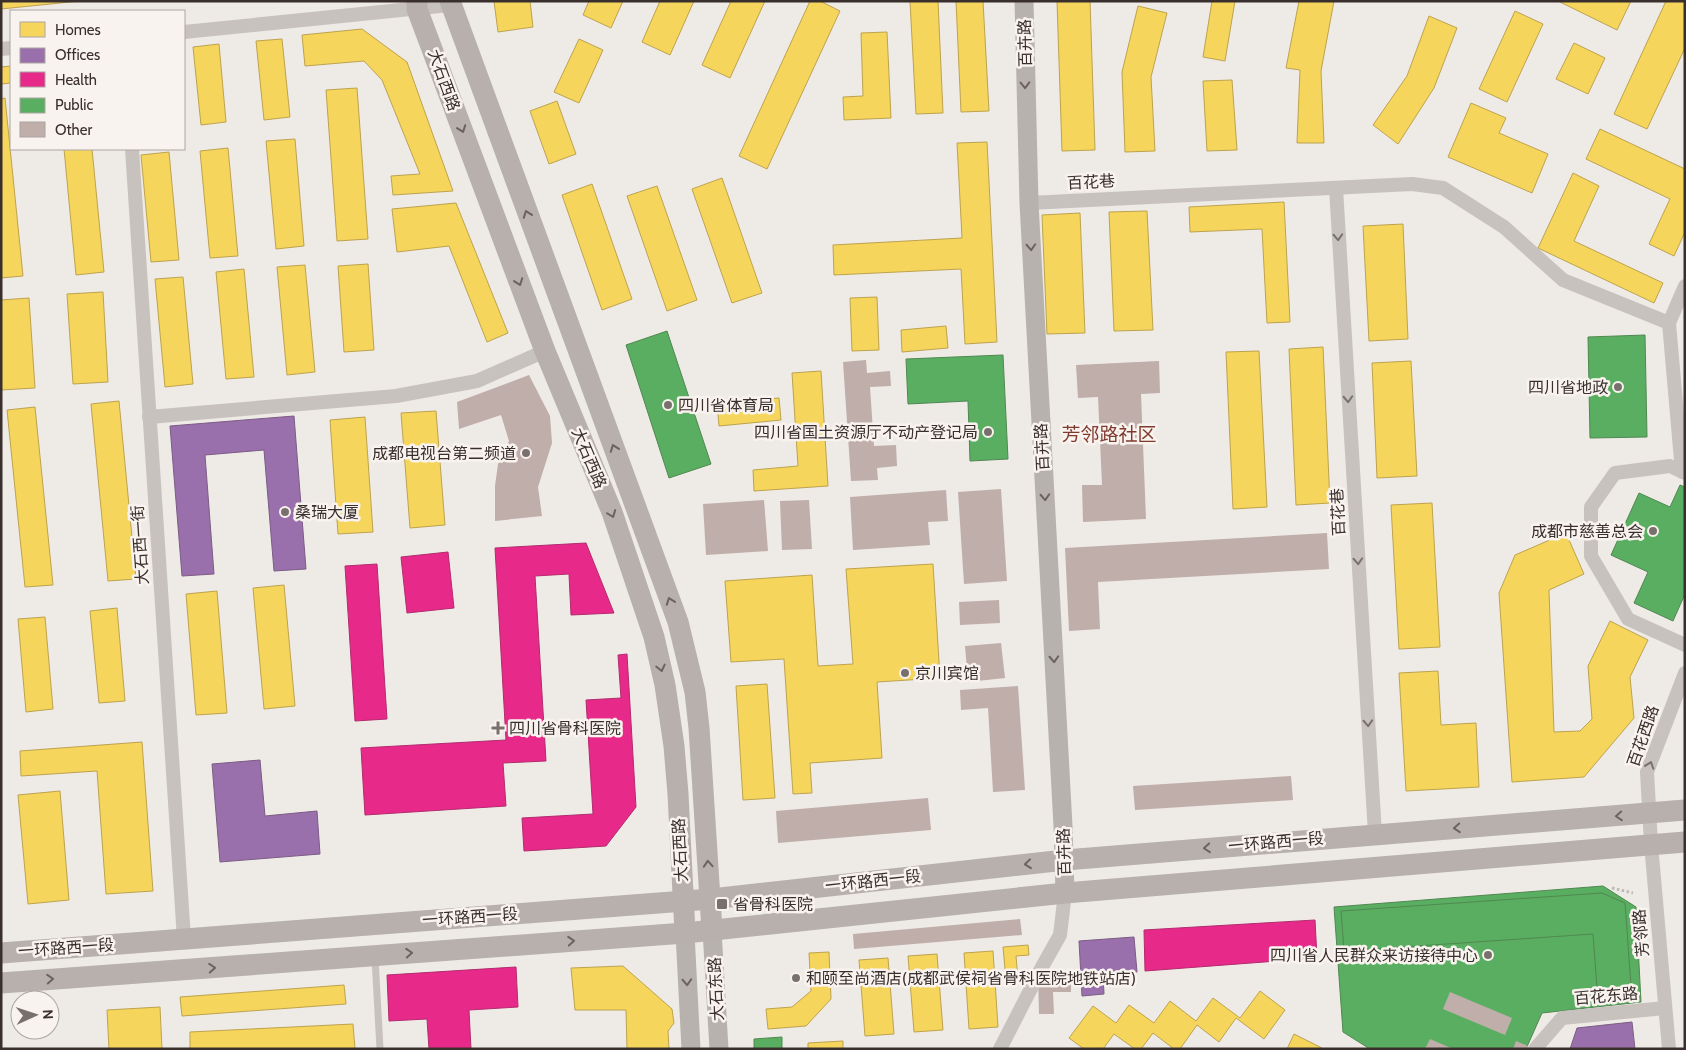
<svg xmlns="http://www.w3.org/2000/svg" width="1686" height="1050" font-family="Cabin,'Noto Sans SC',sans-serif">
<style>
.homes{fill:#f6d55c;stroke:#bda34e}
.offices{fill:#9970ab;stroke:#7c5c85}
.health{fill:#e7298a;stroke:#b32b6e}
.public{fill:#5aae61;stroke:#508851}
.building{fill:#c0aeaa}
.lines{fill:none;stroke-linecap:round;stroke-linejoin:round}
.path{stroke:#c0bab7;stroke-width:3;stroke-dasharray:2.5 2.5;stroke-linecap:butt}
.lane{stroke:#c8c2be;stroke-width:7}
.street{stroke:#c8c2be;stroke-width:14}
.secondary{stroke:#b8b2af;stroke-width:19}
.primary{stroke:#b7b0ad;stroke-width:21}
.oneway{stroke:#6c6360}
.oneway2{stroke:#6b6360}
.oneway3{stroke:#79716e}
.poi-dot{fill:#78706d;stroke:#f9f3ef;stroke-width:2}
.labels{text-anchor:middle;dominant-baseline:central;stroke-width:5;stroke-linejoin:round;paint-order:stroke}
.street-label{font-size:16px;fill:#392f2c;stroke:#f9f3ef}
.poi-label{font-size:16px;fill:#392f2c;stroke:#f9f3ef;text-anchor:start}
.quarter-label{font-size:19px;fill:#803a2d;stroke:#f9f3ef}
</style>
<rect width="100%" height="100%" fill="#eeeae6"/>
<g class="homes">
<path d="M1,1h79l-79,8z"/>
<path d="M494,1h36l3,26 -35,5z"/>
<path d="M589,1h34l-12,27 -28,-13z"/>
<path d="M660,1h34l-24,54 -28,-13z"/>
<path d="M731,1h34l-35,77 -28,-13z"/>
<path d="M810,1h10l20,10 -73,158 -28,-13z"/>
<path d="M910,1h28l5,112 -27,1z"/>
<path d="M956,1h27l6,110 -28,1z"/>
<path d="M1057,1h33l5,149 -33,1z"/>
<path d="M1212,1h23l-10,60 -22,-4z"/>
<path d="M1299,1h35l-13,70 3,72h-27l3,-73 -14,-2z"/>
<path d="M1558,1h73l-14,29z"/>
<path d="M1666,1h19v47l-38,81 -33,-15z"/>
<path d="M1138,6l29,7 -16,64 4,74 -30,1 -3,-80z"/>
<path d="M1515,11l28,13 -36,78 -28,-13z"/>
<path d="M1429,16l28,12 -23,60 -36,56 -25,-19 34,-49z"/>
<path d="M362,29l45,33 46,129 -60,4 -2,-19 29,-2 -38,-94 -18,-19 -59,5 -3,-31z"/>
<path d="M887,32l4,86 -47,2 -1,-23 20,-1 -2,-63z"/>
<path d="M282,39l8,78 -26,3 -8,-79z"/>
<path d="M579,39l24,11 -24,53 -25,-11z"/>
<path d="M1574,43l31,15 -17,36 -32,-15z"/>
<path d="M219,44l7,78 -25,3 -8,-78z"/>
<path d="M11,66v17l-10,1v-17z"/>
<path d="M1232,80l5,70 -30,1 -4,-70z"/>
<path d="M357,88l11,151 -31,2 -11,-151z"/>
<path d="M5,98l18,178 -22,2v-179z"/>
<path d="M557,101l19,53 -27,10 -19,-53z"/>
<path d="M1471,103l35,15 -7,15 49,21 -16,39 -84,-36z"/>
<path d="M1600,129l85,40v63l-11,24 -25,-12 21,-45 -84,-40z"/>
<path d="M295,139l9,107 -28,3 -10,-108z"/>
<path d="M987,142l10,200 -32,2 -4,-75 -127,6 -1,-30 129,-7 -5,-95z"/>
<path d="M228,148l10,108 -28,2 -10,-107z"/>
<path d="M64,149h28l12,123 -28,3z"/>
<path d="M169,152l10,108 -28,2 -10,-107z"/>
<path d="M1573,173l26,13 -25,55 89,42 -9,20 -116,-55z"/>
<path d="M722,178l40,115 -30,10 -40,-114z"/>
<path d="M592,184l40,115 -30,11 -40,-115z"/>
<path d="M657,186l40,114 -30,11 -40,-115z"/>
<path d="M1284,202l6,120 -23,1 -5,-94 -72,3 -1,-25z"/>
<path d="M456,203l52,130 -21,9 -38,-96 -52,6 -5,-43z"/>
<path d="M1147,211l6,119 -39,1 -5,-119z"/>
<path d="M1080,213l5,120 -38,1 -5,-119z"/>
<path d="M1403,224l5,115 -39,2 -6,-115z"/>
<path d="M368,264l6,86 -30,2 -6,-86z"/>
<path d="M305,265l10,107 -28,3 -10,-108z"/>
<path d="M244,269l10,108 -28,2 -10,-107z"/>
<path d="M183,277l10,107 -28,3 -10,-108z"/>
<path d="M103,292l5,90 -35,2 -6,-90z"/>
<path d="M877,297l2,53 -27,1 -2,-53z"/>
<path d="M29,298l6,90 -34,2v-90z"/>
<path d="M946,326l2,22 -46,4 -1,-22z"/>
<path d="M1323,347l7,156 -34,2 -7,-156z"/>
<path d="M1259,351l8,156 -34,2 -7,-157z"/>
<path d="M1411,361l6,115 -40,2 -5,-115z"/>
<path d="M821,371l7,115 -74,5 -1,-21 45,-4 -6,-93z"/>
<path d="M779,398l2,22 -62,6 -2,-23z"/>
<path d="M119,401l17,178 -28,2 -17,-177z"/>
<path d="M35,407l18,178 -28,2 -18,-177z"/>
<path d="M436,411l9,114 -35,3 -9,-115z"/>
<path d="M365,417l8,115 -35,2 -8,-114z"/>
<path d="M1432,503l8,144 -41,2 -8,-144z"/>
<path d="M1566,533l18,41 -35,16 5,142 26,-1 12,-12 -4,-53 22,-45 38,19 -18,37 4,41 -50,59 -72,5 -13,-189 16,-38z"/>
<path d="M933,564l7,114 -63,4 5,76 -72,5 2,30 -19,1 -9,-135 -53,3 -6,-81 87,-6 6,91 35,-2 -7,-95z"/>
<path d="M284,585l11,121 -31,3 -11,-121z"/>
<path d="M217,591l10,122 -31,2 -10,-121z"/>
<path d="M117,608l8,93 -26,2 -9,-92z"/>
<path d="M45,617l8,92 -27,3 -8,-93z"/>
<path d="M1438,671l3,54 35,-2 3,64 -73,4 -7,-118z"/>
<path d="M767,684l8,114 -32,2 -7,-114z"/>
<path d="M142,742l11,149 -47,3 -9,-123 -76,5 -1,-25z"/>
<path d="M60,791l9,109 -41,4 -10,-109z"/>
<path d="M1028,945l1,10 -13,1 2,23 -12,1 -3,-33z"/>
<path d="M993,951l5,76 -29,2 -5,-76z"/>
<path d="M829,952l2,47 -25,27 -38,3 -2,-20 26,-2 19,-16 -2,-38z"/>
<path d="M937,954l6,76 -29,2 -6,-76z"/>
<path d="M888,958l6,76 -29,2 -6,-76z"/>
<path d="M623,966l49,43 2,14 -6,8 1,18h-42l-1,-39h-51l-4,-42z"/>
<path d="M1382,968h31l2,75 -31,1z"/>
<path d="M344,985l2,19 -164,12 -2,-19z"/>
<path d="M1260,991l25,19 -21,29 -28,-21 -17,24 -22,-17 -17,24h-6l-21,-16 -12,16h-6l-21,-15 -11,15h-19l-15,-11 24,-32 23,17 13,-18 25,18 16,-22 26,20 17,-23 27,20z"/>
<path d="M160,1007l2,42h-53l-2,-39z"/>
<path d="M353,1024l2,25h-165v-17z"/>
<path d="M1294,1034l28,14 -1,1h-34z"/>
<path d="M843,1041v8h-35v-6z"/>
</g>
<g class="offices">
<path d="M294,416l12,153 -32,2 -10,-121 -59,5 9,119 -32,2 -12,-150z"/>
<path d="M260,760l5,56 52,-5 3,43 -100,8 -8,-98z"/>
<path d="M1134,937l3,35 -34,2 1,20 -22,2 -3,-55z"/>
<path d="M1632,1022l3,27h-65l7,-21z"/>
</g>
<g class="health">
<path d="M586,543l28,70 -43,2 -2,-41 -34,2 11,185 -43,2 3,43 -141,9 -4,-67 145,-8 -11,-192z"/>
<path d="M448,552l6,56 -47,5 -6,-56z"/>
<path d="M377,564l10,155 -32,2 -10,-155z"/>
<path d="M627,654l9,153 -30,39 -82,5 -2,-33 71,-4 -7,-114 35,-2 -3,-43z"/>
<path d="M1315,920l2,38 -172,13 -1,-41z"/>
<path d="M516,967l2,40 -49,3 2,39h-42l-2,-30 -38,2 -2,-46z"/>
</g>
<g class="public">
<path d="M667,331l44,133 -42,14 -43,-133z"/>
<path d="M1645,335l2,102 -57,1 -2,-101z"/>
<path d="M1003,355l5,104 -38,2 -2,-60 -60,3 -2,-45z"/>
<path d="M1680,485l5,2v107l-12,27 -39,-18 14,-31 -37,-17 28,-62 31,14z"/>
<path d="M1603,886l33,21 5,95 -99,11 -16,36h-156l-27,-17 -9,-125z"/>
<path d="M1602,893l23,10 7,96 -34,2 -5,-67 -249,17 -3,-40z"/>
<path d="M782,1037v12h-28v-10z"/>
</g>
<g class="building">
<path d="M866,360l1,13 23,-2 1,15 -21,1 4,59 22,-1 1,21 -20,2 1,12 -27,1 -8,-119z"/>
<path d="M1159,361l1,32 -19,1 5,125 -63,3 -1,-37h20l-4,-88 -20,1 -2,-33z"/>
<path d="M529,375l21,41 2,27 -14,44 4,29 -47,5v-35l3,-22 11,-23 -8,-26 -42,14 -2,-27z"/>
<path d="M1001,489l6,92 -43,3 -6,-92z"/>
<path d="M946,490l2,31 -20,1 2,23 -77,5 -3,-53z"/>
<path d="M764,500l4,51 -62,4 -3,-51z"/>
<path d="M809,500l3,49 -30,1 -2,-49z"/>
<path d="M1327,533l2,36 -231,13 2,47 -31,2 -4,-83z"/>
<path d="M999,600l1,23 -40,2 -1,-23z"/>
<path d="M1001,643l4,35 -37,4 -3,-36z"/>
<path d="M1018,686l7,104 -32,2 -5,-84 -27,2 -1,-20z"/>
<path d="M1291,776l2,24 -158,10 -2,-24z"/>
<path d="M928,798l3,32 -153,13 -2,-32z"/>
<path d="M1020,919l2,16 -168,14 -1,-15z"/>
<path d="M1038,975h33v17h-18l1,22h-15z"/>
<path d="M1450,992l62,26 -7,17 -62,-26z"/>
<path d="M1430,1039l23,10h-28z"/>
<path d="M1516,1041l12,5 -1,3h-14z"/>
</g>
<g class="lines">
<path class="path" d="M1612,888l21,5"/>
<path class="lane" d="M375,958l5,91"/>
<g class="street">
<path d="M184,32l266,-27"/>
<path d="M1,49l10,-1"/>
<path d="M132,149l52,790"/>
<path d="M1336,188l39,646"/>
<path d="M1029,203l383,-19 31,4 61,39 59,53 106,43 13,149"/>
<path d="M1669,323l16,-37"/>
<path d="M149,417l247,-21 81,-15 68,-30"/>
<path d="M1685,473l-15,-7 -55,7 -24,34v49l37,63 57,26"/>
<path d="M1000,1049l42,-82 18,-32 5,-42"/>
<path d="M1535,1049l27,-31 103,-10"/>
<path d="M1669,1049l-18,-205 -4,-72 38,-99"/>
</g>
<g class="secondary">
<path d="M1024,1l5,202 34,623 2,67"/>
<path d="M712,930l7,119"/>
<path d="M685,933l6,116"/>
</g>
<g class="primary">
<path d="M417,1v8l128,342 67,161 42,125 11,48 9,61 4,48 7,139"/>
<path d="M450,1l228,621 17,70 4,36 13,202"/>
<path d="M1,953l710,-54 354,-39 620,-50"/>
<path d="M1,983l684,-50 380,-40 620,-51"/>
</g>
</g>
<defs><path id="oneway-chevron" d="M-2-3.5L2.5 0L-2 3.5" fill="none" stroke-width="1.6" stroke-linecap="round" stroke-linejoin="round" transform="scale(1.25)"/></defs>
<g class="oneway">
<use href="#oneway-chevron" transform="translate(1025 85) rotate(89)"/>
<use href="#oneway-chevron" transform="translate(1031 247) rotate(87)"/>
<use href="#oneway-chevron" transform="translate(1045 497) rotate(87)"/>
<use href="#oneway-chevron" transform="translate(1054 659) rotate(87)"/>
<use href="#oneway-chevron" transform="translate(687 982) rotate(87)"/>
</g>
<g class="oneway2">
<use href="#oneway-chevron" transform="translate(462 129) rotate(70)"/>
<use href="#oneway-chevron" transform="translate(527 214) rotate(-110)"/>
<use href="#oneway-chevron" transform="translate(519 282) rotate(70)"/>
<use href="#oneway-chevron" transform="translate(614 448) rotate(-110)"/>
<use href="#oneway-chevron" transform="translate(612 514) rotate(69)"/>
<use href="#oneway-chevron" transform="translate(670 601) rotate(-110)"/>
<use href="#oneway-chevron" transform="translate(661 668) rotate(77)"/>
<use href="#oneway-chevron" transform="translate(1619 816) rotate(176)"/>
<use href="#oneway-chevron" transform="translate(1457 828) rotate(176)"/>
<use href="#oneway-chevron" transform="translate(1207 848) rotate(175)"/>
<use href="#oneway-chevron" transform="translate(708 864) rotate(-94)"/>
<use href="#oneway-chevron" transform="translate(1028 864) rotate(174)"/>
<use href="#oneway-chevron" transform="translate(571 941) rotate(-4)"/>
<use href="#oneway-chevron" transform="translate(409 953) rotate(-4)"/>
<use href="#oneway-chevron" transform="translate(212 968) rotate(-4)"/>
<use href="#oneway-chevron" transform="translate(50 979) rotate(-4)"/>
</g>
<g class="oneway3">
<use href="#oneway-chevron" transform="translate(1338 237) rotate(87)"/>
<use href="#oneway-chevron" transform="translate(1348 399) rotate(87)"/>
<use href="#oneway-chevron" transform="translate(1358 561) rotate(87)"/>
<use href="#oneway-chevron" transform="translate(1368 723) rotate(87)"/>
<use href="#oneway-chevron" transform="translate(1650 765) rotate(-71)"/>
</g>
<g class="poi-dot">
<circle cx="1618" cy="387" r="5"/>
<circle cx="668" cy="405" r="5"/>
<circle cx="988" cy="432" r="5"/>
<circle cx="526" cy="453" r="5"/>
<circle cx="285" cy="512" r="5"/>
<circle cx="1653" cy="531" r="5"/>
<circle cx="905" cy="673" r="5"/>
<path d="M495.5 720.5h5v5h5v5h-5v5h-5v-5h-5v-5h5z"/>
<rect x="716" y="898" width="12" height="12" rx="2.5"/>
<circle cx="1488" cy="955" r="5"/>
<circle cx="796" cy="978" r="5"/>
</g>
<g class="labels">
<g class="street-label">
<text transform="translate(1025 43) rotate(-91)">百卉路</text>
<text transform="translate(444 80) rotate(70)">大石西路</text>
<text transform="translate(1091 182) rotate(-3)">百花巷</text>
<text transform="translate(1042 447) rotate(-93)">百卉路</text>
<text transform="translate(589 458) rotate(67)">大石西路</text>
<text transform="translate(1338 512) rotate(-93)">百花巷</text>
<text transform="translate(140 545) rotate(-94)">大石西一街</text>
<text transform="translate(1643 736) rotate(-71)">百花西路</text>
<text transform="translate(1276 842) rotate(-5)">一环路西一段</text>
<text transform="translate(680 850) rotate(-93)">大石西路</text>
<text transform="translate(1064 852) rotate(-92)">百卉路</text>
<text transform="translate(873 881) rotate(-6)">一环路西一段</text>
<text transform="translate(470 917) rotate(-4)">一环路西一段</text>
<text transform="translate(1641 933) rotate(-95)">芳邻路</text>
<text transform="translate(66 948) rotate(-4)">一环路西一段</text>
<text transform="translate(716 989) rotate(-93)">大石东路</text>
<text transform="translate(1606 996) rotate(-5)">百花东路</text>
</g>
<g class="poi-label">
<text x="1608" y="387" text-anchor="end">四川省地政</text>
<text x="678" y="405">四川省体育局</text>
<text x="978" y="432" text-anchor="end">四川省国土资源厅不动产登记局</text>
<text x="516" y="453" text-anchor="end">成都电视台第二频道</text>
<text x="295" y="512">桑瑞大厦</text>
<text x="1643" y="531" text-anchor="end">成都市慈善总会</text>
<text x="915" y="673">京川宾馆</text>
<text x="509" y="728">四川省骨科医院</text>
<text x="733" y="904">省骨科医院</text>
<text x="1478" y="955" text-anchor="end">四川省人民群众来访接待中心</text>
<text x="806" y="978">和颐至尚酒店(成都武侯祠省骨科医院地铁站店)</text>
</g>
<g class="quarter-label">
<text x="1109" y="434">芳邻路社区</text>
</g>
</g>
<rect width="1686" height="1050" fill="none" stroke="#392f2c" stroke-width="5"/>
<rect x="10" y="10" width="175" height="140" fill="#f9f3ef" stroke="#aca5a1"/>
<rect x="20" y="22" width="25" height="15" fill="#f6d55c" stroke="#aca5a1"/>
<text x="55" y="35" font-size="15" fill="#392f2c">Homes</text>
<rect x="20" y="48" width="25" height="15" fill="#9970ab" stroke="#aca5a1"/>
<text x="55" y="60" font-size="15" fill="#392f2c">Offices</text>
<rect x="20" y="72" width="25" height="15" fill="#e7298a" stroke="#aca5a1"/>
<text x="55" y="85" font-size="15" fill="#392f2c">Health</text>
<rect x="20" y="98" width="25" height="15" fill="#5aae61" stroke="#aca5a1"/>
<text x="55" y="110" font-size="15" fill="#392f2c">Public</text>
<rect x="20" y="122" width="25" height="15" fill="#c0aeaa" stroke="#aca5a1"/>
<text x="55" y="135" font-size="15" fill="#392f2c">Other</text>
<g transform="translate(35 1015) rotate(87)"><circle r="24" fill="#f9f3ef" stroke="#aca5a1"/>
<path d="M0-4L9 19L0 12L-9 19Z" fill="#78706d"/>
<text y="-8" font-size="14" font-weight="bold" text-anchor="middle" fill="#392f2c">N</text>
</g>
</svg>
